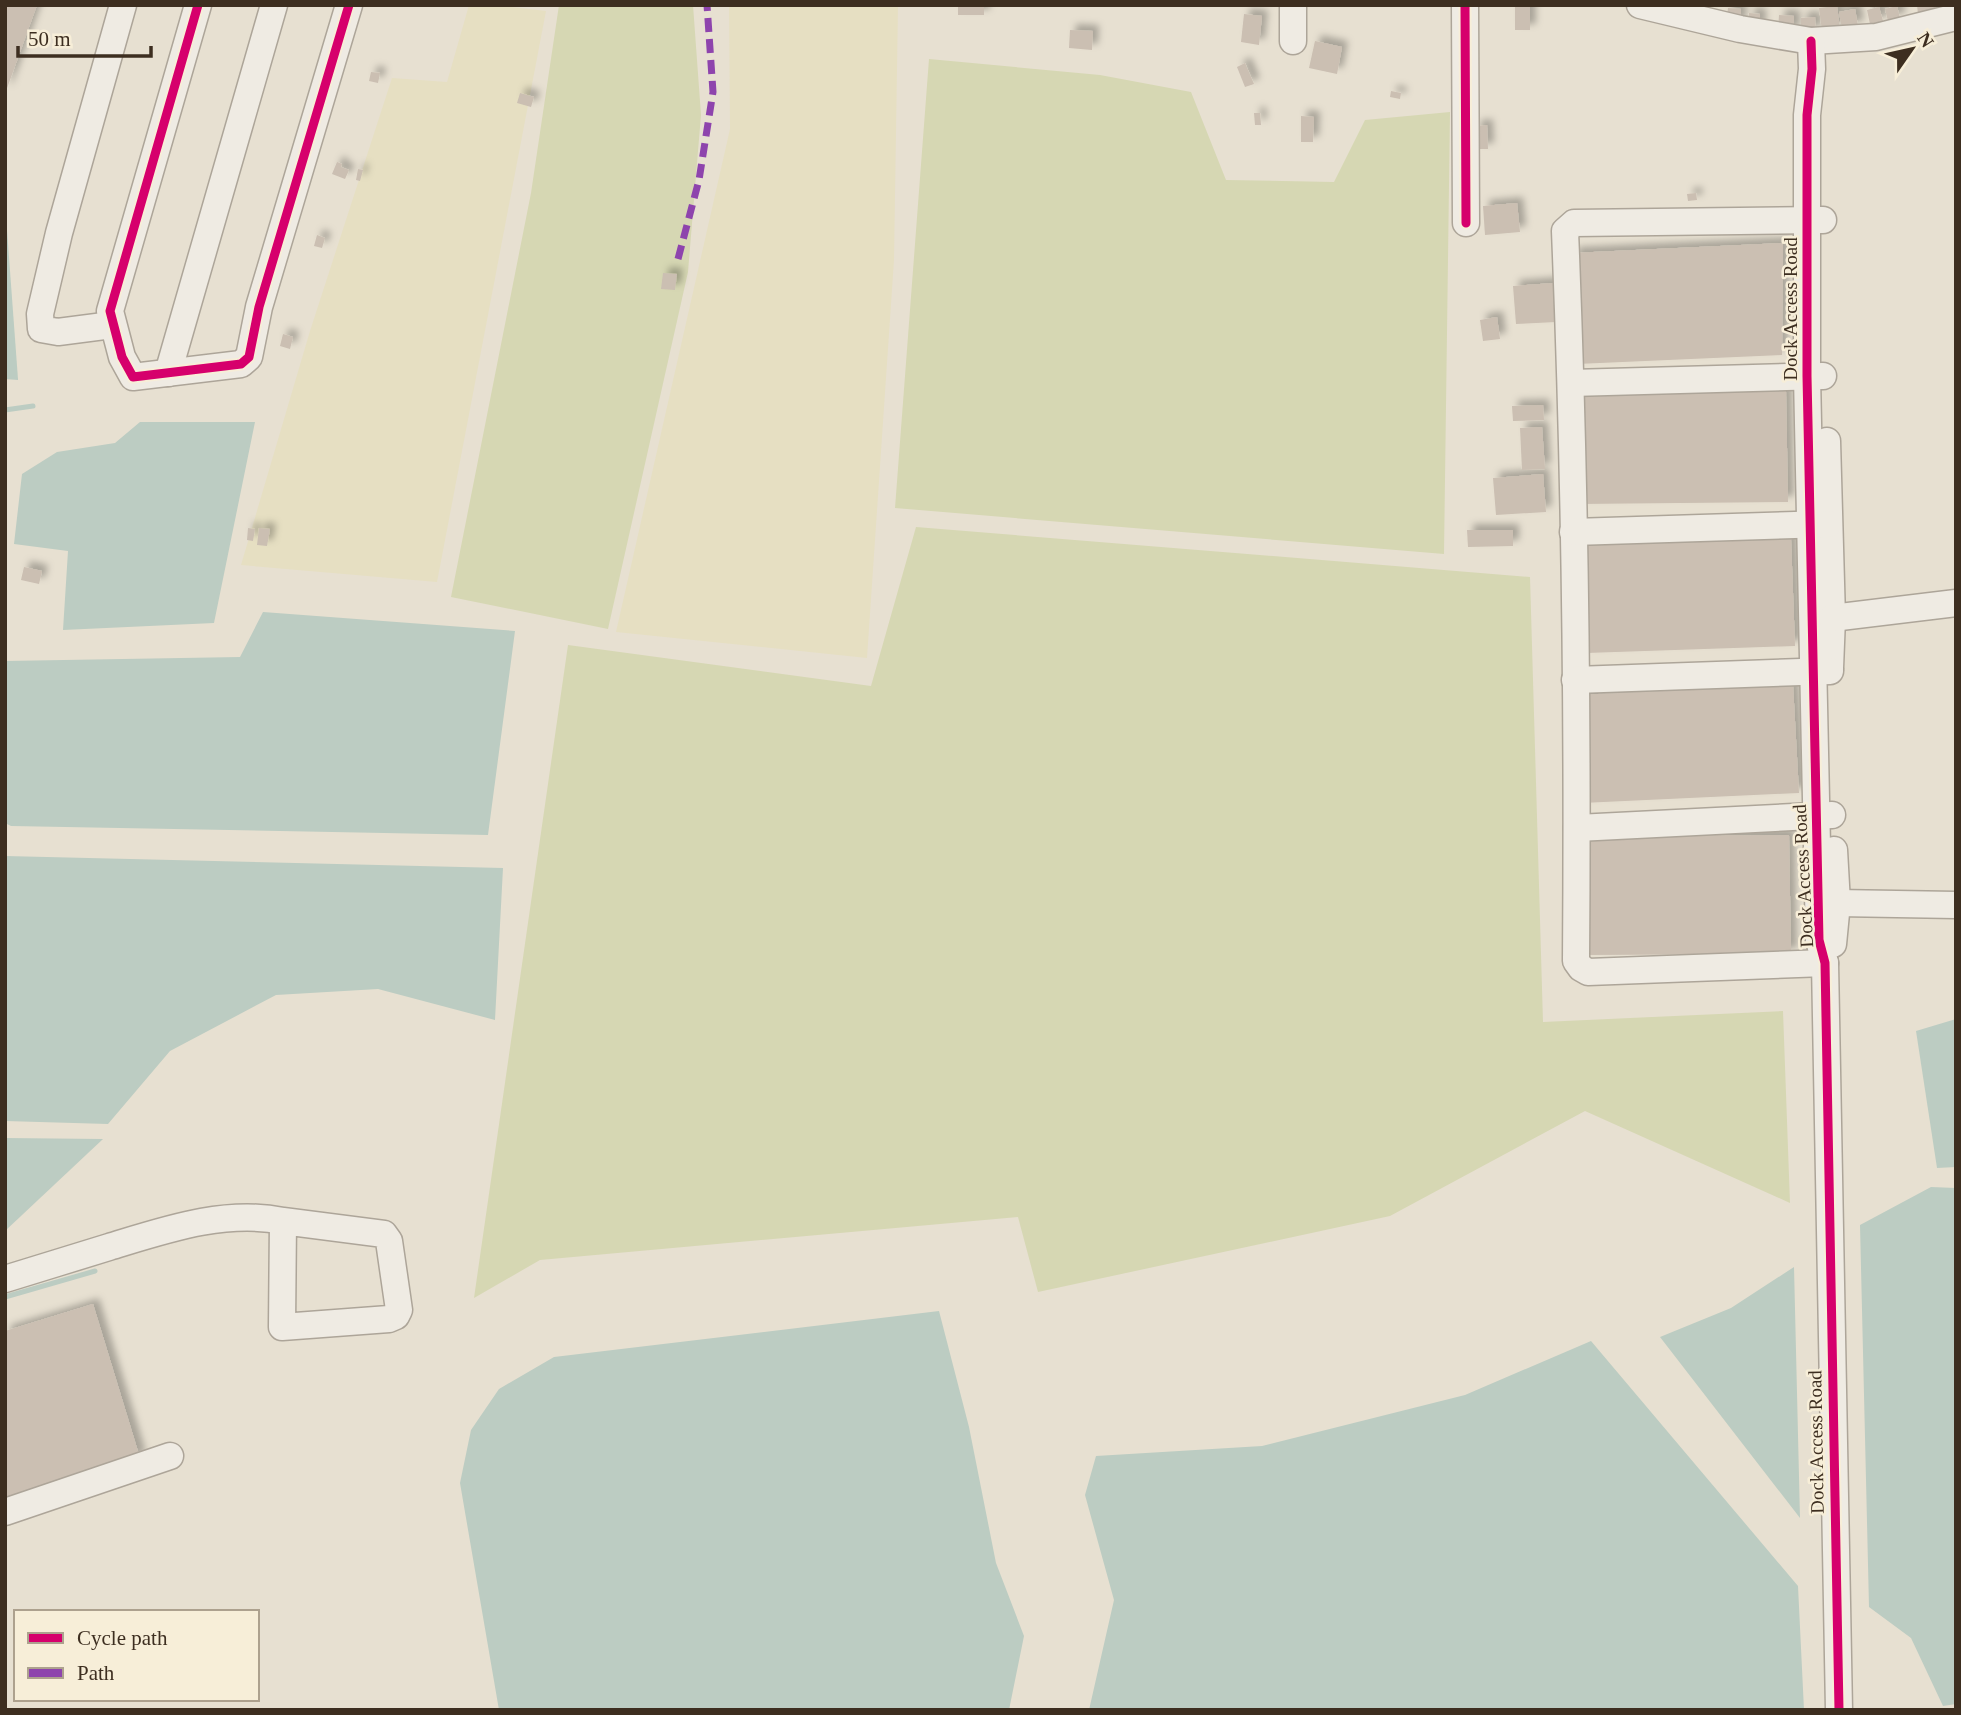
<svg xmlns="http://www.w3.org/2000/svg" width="1961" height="1715" font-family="'Times New Roman',serif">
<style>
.farmland{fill:#e6dfc2}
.green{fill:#d6d7b3}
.water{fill:#bcccc2}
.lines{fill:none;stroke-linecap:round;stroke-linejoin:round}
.stream{stroke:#bcccc2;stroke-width:5}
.building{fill:#cbbfb2;filter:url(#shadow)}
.minor-casing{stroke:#ada599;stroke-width:29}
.minor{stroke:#efebe3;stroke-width:26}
.quiet{stroke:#8e44ad;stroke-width:7;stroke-dasharray:14 7;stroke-linecap:butt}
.cycleway-casing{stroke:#f7eed8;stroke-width:13}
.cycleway{stroke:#d6006c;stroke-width:9}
.labels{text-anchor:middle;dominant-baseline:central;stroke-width:5;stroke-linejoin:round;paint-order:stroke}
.street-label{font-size:19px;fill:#3d2e20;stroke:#f7eed8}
</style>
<defs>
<filter id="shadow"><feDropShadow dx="6" dy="-6" stdDeviation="3.5" flood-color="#0004"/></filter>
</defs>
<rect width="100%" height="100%" fill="#e7e0d1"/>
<g class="farmland">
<path d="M469,5h26l51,6 -109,571 -196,-17 69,-234 82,-253 55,4z"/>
<path d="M729,5h169l-4,255 -27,398 -251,-26 114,-503z"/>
</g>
<g class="green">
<path d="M559,5h134l8,110 -13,157 -80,357 -157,-32 80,-404z"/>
<path d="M929,59l171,16 91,17 35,88 108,2 31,-62 85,-8 -6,442 -549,-46z"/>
<path d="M916,527l614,50 13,445 240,-11 7,192 -205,-92 -195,105 -352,76 -20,-75 -478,43 -66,38 94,-653 303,41z"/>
</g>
<g class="water">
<path d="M7,230l11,149v1l-13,-1v-148z"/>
<path d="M140,422h115l-41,201 -151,7 5,-79 -54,-7 8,-70 35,-22 58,-9z"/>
<path d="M263,612l252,19 -27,204 -477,-9 -6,-3v-162l235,-4z"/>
<path d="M5,856l498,12 -8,152 -117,-31 -102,6 -106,56 -62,73 -103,-3z"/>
<path d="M1956,1019v148l-19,1 -21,-137z"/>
<path d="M5,1138l98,1 -98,92z"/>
<path d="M1931,1187l25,1v516l-13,2 -32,-68 -42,-31 -9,-382z"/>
<path d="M1794,1267l6,251 -140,-181 71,-29z"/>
<path d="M939,1311l30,116 27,136 28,73 -15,74h-510l-39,-227 11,-53 28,-41 55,-32z"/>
<path d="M1591,1341l207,245 6,124h-715l25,-110 -29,-105 11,-39 166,-10 203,-51z"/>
</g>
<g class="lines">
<g class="stream">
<path d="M5,410l28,-4"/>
<path d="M5,1297l90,-26"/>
</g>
</g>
<g class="building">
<path d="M5,5h32l-31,86h-1z"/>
<rect x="958" y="5" width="26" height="10"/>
<rect x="1515" y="5" width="15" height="25"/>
<path d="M1917,5h18l1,5 -18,4z"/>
<path d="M1837,6l3,23 -18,2 -3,-23z"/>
<path d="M1897,6l3,12 -12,3 -3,-12z"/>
<path d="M1879,7l4,14 -13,3 -3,-14z"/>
<path d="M1728,8l13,1 -1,17 -14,-2z"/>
<path d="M1855,9l3,17 -16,3 -3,-17z"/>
<path d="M1749,13l11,1v16l-12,-1z"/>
<path d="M1244,14l18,2 -3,29 -18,-3z"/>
<path d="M1779,15l15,1v17l-16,-1z"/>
<path d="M1815,17l1,15h-15v-14z"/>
<path d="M1070,30l23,1 -1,19 -23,-2z"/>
<path d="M1315,41l27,6 -5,27 -28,-6z"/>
<path d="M1245,63l9,21 -9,3 -8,-20z"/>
<path d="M371,72l9,1 -2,10 -9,-2z"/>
<path d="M1391,91l10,2 -1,6 -10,-2z"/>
<path d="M520,93l14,4 -3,10 -14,-4z"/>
<path d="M1254,113h6l1,12h-6z"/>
<path d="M1301,116l13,1 -1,25h-12z"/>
<path d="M1487,125l1,24h-12l-1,-23z"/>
<path d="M337,162l5,2 -1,3 8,3 -4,9 -13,-5z"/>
<path d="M358,169l5,1 -3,11 -4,-1z"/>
<path d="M1696,193l1,7 -9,1 -1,-7z"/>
<path d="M1517,203l3,29 -35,3 -2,-29z"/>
<path d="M317,235l8,3 -3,10 -8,-2z"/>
<path d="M1783,243l-1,112 -205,9 -5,-111z"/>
<path d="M663,273l14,1 -2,16 -14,-1z"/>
<path d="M1553,283l3,39 -40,2 -3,-38z"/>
<path d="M1497,317l3,22 -17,2 -3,-21z"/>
<path d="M283,334l10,3 -3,12 -10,-3z"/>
<path d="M1786,391l2,111 -211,2 -1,-111z"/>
<path d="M1543,405l1,15 -31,1 -1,-15z"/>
<path d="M1542,427l3,42 -23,1 -2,-42z"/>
<path d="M1543,474l3,38 -50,3 -3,-37z"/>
<path d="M248,528l7,1 -2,12 -6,-1z"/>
<path d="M259,528l11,1 -3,17 -10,-1z"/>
<path d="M1467,530h46v16l-45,1z"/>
<path d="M1791,539l4,107 -209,7 -5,-107z"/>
<path d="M24,567l18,4 -3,13 -18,-4z"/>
<path d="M1793,685l6,108 -217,10 -6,-108z"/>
<path d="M1789,835l2,119 -208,1 -1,-119z"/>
<path d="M93,1304l47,154 -135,41v-168z"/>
</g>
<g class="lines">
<g class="minor-casing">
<g id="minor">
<path d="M198,5l-88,306 12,46 11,20 108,-13 8,-7 10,-50 90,-302"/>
<path d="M1465,5l1,218"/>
<path d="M1640,5l100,24 71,12 65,-4 80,-20"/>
<path d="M1293,41v-36"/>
<path d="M1811,41l1,28 -5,46v261l12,564 6,23 14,747"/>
<path d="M1823,220l-249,3 -9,8c10,243 13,487 11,730l5,7 7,4 237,-9"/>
<path d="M112,325l-54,7 -17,-3 -1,-15 19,-81 64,-228"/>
<path d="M168,373l106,-368"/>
<path d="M1571,383l252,-7"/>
<path d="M1827,441l5,177 -2,50"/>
<path d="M1573,532l255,-8"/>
<path d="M1832,618l124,-15"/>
<path d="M1575,680l255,-9"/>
<path d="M1577,828l255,-13"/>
<path d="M1837,903l119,2"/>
<path d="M1833,944l4,-41 -3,-53"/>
<path d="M5,1279c35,-11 69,-21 104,-32 56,-17 116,-38 174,-26l-1,106 107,-8 7,-3 3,-6 -10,-69 -5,-7 -101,-13"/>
<path d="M5,1512l165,-56"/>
</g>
</g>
<use href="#minor" class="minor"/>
<path class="quiet" d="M678,259l21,-79 14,-88 -6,-87"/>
<g class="cycleway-casing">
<g id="cycleway">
<path d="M198,5l-88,306 12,46 11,20 108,-13 8,-7 10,-50 90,-302"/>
<path d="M1465,5l1,218"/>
<path d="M1811,41l1,28 -5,46v261l12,564 6,23 14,747"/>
</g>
</g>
<use href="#cycleway" class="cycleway"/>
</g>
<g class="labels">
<g class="street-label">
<text transform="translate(1790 309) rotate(-90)">Dock Access Road</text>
<text transform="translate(1803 876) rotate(-93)">Dock Access Road</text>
<text transform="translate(1816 1442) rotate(-91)">Dock Access Road</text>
</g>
</g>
<rect width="1961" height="1715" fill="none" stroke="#3d2e20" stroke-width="14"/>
<rect x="14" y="1610" width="245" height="91" fill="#f7eed8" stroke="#ada18e" stroke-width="2"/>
<rect x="28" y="1633" width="35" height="10" fill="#d6006c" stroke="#ada18e" stroke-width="2"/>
<text x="77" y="1645" font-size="21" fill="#3d2e20">Cycle path</text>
<rect x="28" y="1668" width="35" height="10" fill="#8e44ad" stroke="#ada18e" stroke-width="2"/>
<text x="77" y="1680" font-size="21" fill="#3d2e20">Path</text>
<g transform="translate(1912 49) rotate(56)" stroke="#f7eed8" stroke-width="5" paint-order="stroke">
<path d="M0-5L12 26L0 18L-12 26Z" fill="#3d2e20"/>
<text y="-10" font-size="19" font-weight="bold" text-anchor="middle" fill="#3d2e20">N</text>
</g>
<path d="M18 46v10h133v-10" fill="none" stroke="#3d2e20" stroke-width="3.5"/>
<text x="28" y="46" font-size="21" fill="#3d2e20" stroke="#f7eed8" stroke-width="5" paint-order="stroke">50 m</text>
</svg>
